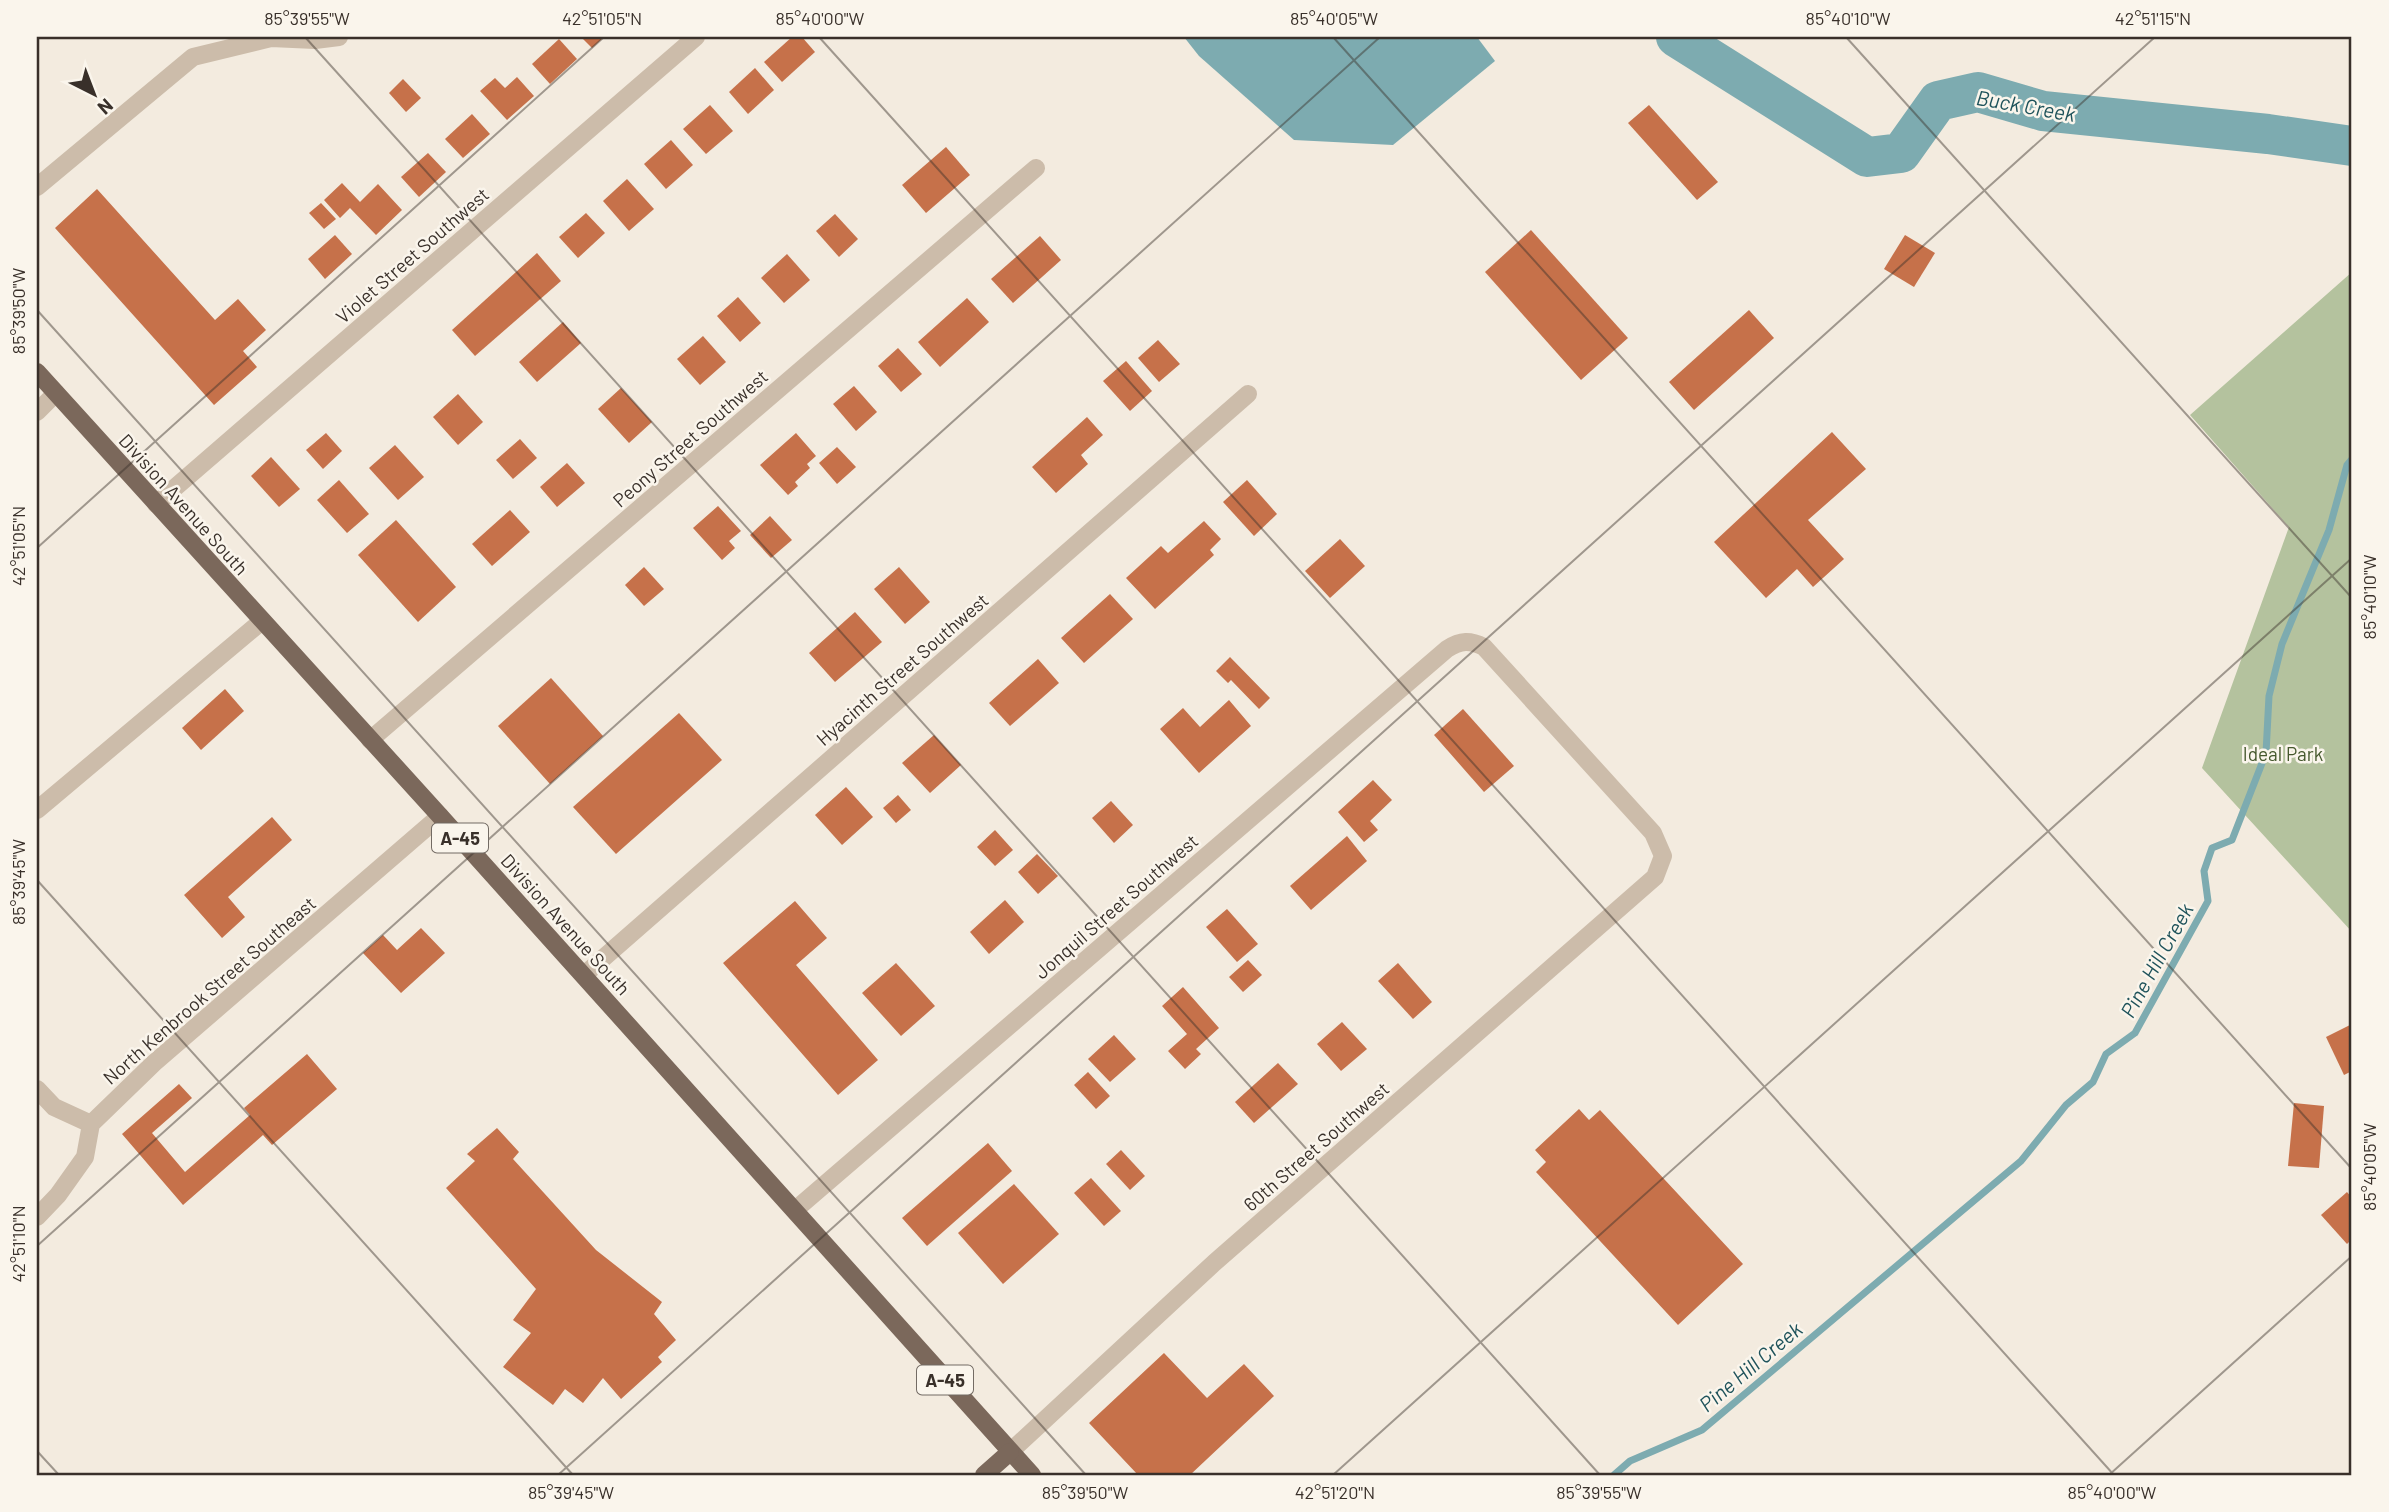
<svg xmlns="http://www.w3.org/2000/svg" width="2389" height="1512" font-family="Barlow,sans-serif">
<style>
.green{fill:#b4c29e}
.water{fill:#7dabb0}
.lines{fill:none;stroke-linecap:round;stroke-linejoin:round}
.stream{stroke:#7dabb0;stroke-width:7}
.river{stroke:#7dabb0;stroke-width:40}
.building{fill:#c6714a}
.minor{stroke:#ccbcaa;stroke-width:18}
.major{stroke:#7b685b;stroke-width:18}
.ticks{fill:none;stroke:#39302a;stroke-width:2;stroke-opacity:0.45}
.labels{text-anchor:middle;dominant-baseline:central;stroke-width:5;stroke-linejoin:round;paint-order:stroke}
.shield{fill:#faf5ec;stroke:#736b64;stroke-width:2}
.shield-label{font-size:18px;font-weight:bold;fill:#39302a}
.street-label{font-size:19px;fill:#39302a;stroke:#faf5ec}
.park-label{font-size:19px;fill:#45582d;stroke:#faf5ec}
.water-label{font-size:21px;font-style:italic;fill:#1f535b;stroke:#faf5ec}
.neatline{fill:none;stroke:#39302a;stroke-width:2.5}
.ticks-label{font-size:18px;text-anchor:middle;fill:#39302a}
</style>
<rect width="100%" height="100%" fill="#f3ebdf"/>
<path class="green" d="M2352,272v660l-150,-164 87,-241 -99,-112z"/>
<path class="water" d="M1184,37h293l18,24 -102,84 -99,-5 -95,-84z"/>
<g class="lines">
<path class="stream" d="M1614,1475l16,-14 72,-31 319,-269 45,-56 27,-23 13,-28 29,-21 73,-132 -4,-30 8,-23 20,-8 34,-87 3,-57 13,-52 47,-114 18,-65 5,-6"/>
<path class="river" d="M1676,37l191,120 34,-4 37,-52 40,-9 65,19 225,23 84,12"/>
</g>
<g class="building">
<path d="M581,37h23l-12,11z"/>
<path d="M792,37h10l13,15 -33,30 -18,-20z"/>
<path d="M559,39l18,20 -27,25 -18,-20z"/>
<path d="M755,68l19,22 -26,24 -19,-22z"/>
<path d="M517,77l17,19 -27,24 -27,-29 15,-13 10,10z"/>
<path d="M403,79l18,19 -15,14 -17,-19z"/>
<path d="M710,105l23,26 -27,23 -23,-25z"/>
<path d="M1649,105l69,77 -21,18 -69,-77z"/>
<path d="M472,114l18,20 -27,24 -18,-19z"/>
<path d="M671,140l22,25 -27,24 -22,-25z"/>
<path d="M946,147l24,28 -44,38 -24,-28z"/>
<path d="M428,153l18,19 -27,25 -18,-20z"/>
<path d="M627,179l27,30 -25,22 -26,-30z"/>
<path d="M342,183l18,19 18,-18 24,26 -26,25 -26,-27 -10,10 -16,-18z"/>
<path d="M97,189l118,131 23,-21 28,31 -23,21 14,16 -43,38 -159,-177z"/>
<path d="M321,203l15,16 -12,10 -15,-16z"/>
<path d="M586,213l19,20 -27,25 -19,-21z"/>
<path d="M835,214l23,25 -19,18 -23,-26z"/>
<path d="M1531,230l97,108 -47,42 -96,-108z"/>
<path d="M335,235l17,19 -27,25 -17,-20z"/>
<path d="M1905,235l30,18 -21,34 -30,-18z"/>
<path d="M1040,236l21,24 -48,43 -22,-24z"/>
<path d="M537,253l24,28 -86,75 -23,-26z"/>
<path d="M787,254l23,26 -26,23 -23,-25z"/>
<path d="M738,297l23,26 -21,19 -23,-26z"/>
<path d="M967,298l22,24 -49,45 -22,-25z"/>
<path d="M1749,310l25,28 -80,72 -25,-28z"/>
<path d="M563,322l18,21 -44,39 -18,-20z"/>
<path d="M703,336l23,26 -26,23 -23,-26z"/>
<path d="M1158,340l22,24 -21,18 -21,-24z"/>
<path d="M898,348l24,26 -21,18 -23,-26z"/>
<path d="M1126,361l26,30 -22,20 -27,-30z"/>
<path d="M854,386l23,26 -21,19 -23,-27z"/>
<path d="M621,388l31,34 -23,21 -31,-34z"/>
<path d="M458,394l25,28 -25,23 -25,-28z"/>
<path d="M1087,417l16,18 -22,20 7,9 -32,29 -24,-26z"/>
<path d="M1832,432l34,37 -58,51 36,39 -31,28 -16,-18 -31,29 -52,-56z"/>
<path d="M326,433l16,18 -19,18 -17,-19z"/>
<path d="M796,433l20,23 -9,8 3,4 -15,14 3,4 -10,9 -28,-30z"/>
<path d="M520,439l17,19 -24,21 -17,-19z"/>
<path d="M395,445l29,32 -26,23 -29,-32z"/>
<path d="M837,447l19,20 -19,17 -18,-21z"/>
<path d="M271,457l29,32 -21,18 -28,-31z"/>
<path d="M567,463l18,20 -28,24 -17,-20z"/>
<path d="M339,480l30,34 -22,19 -30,-33z"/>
<path d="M1247,480l30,34 -23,22 -31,-34z"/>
<path d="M718,506l23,25 -12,10 6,7 -13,12 -29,-32z"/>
<path d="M510,510l20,22 -38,34 -20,-22z"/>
<path d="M770,516l22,24 -21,18 -21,-23z"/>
<path d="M396,520l60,67 -38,35 -60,-67z"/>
<path d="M1204,521l17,18 -11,11 4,5 -59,54 -29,-31 35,-32 7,7z"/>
<path d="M1340,539l25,27 -35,32 -25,-27z"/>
<path d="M644,567l20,22 -20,17 -19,-21z"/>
<path d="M899,567l31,35 -25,22 -31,-35z"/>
<path d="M1110,594l23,25 -49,44 -23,-25z"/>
<path d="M855,612l27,30 -47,40 -26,-29z"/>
<path d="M1230,657l40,41 -11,11 -28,-29 -3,3 -12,-12z"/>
<path d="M1038,659l21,24 -49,43 -21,-23z"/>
<path d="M551,678l52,58 -53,48 -52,-58z"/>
<path d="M225,689l19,22 -43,39 -19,-22z"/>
<path d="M1229,700l22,26 -52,47 -39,-44 23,-21 17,19z"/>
<path d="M1463,709l51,57 -30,26 -50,-57z"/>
<path d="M679,713l43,47 -106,94 -43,-47z"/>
<path d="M934,735l27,30 -31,28 -28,-30z"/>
<path d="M1373,780l19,20 -22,21 8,9 -14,12 -26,-30z"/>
<path d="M846,787l27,30 -31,28 -27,-30z"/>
<path d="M898,795l13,15 -15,13 -13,-15z"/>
<path d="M1111,801l22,24 -19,18 -22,-25z"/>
<path d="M272,817l20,23 -64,57 17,20 -23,21 -38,-43z"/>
<path d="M995,830l18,20 -18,16 -18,-19z"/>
<path d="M1347,836l20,25 -56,49 -21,-24z"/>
<path d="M1037,854l21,22 -20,18 -20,-22z"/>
<path d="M1005,900l19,22 -35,32 -19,-22z"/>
<path d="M795,901l32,37 -31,27 82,95 -40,35 -115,-132z"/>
<path d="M1227,909l31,35 -21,18 -31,-35z"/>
<path d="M421,928l24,25 -44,40 -38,-40 20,-18 14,15z"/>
<path d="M1248,960l14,15 -19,17 -14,-15z"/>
<path d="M896,963l39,43 -34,30 -39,-43z"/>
<path d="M1398,963l34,39 -19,17 -35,-38z"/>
<path d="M1183,987l36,41 -23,21 5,5 -16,15 -17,-18 19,-17 -25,-28z"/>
<path d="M1342,1022l25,27 -26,22 -24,-27z"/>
<path d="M2352,1024v47l-8,4 -18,-38z"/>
<path d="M1114,1035l22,24 -26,23 -22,-23z"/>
<path d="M307,1054l30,35 -65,56 -9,-10 -80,70 -61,-71 57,-50 13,14 -40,35 33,39 65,-57 -6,-7z"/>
<path d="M1278,1063l20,21 -44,39 -19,-21z"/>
<path d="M1088,1072l22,24 -14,13 -22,-24z"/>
<path d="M2294,1103l30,3 -5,62 -31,-2z"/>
<path d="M1579,1109l10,11 11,-10 143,154 -65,61 -142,-153 10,-10 -11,-12z"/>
<path d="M497,1128l22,24 -6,7 83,91 66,52 -8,12 22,26 -18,17 4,5 -41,37 -18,-21 -20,25 -18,-14 -12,16 -50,-38 28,-34 -18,-13 23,-31 -90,-101 29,-27 -8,-7z"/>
<path d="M988,1143l24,28 -85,75 -25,-28z"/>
<path d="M1121,1150l24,26 -15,14 -24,-26z"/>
<path d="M1091,1178l30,33 -17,15 -30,-33z"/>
<path d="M1014,1184l45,50 -56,50 -45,-51z"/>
<path d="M2347,1192l5,6v41l-5,5 -26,-29z"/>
<path d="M1164,1353l43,45 37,-34 30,32 -84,79h-52l-49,-52z"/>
</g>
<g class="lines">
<g class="minor">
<path d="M37,187l156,-130 78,-19 44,2 24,-3"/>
<path d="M37,412l19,-19"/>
<path d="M156,504l540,-467"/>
<path d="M370,740l666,-572"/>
<path d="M37,810l225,-189"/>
<path d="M584,975l664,-581"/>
<path d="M37,1089l17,18 37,17"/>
<path d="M795,1210l652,-561c14,-9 23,-9 37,-2l169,186 10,23 -8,21 -441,386 -204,189"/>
<path d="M37,1217l21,-22 27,-38 6,-33 63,-61 286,-247"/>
</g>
<g class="major">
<path d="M37,372l403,444 592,659"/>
<path d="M984,1475l26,-23"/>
</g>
</g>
<path class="ticks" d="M305,37l1295,1438M819,37l1295,1438M1333,37l1019,1132M1846,37l506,561M37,310l1049,1165M37,548l567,-511M37,880l536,595M37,1246l1343,-1209M37,1451l22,24M558,1475l1597,-1438M1333,1475l1019,-917M2109,1475l243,-219"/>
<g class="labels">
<g class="shield">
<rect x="432" y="823.5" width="56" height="29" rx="5"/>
<rect x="917" y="1365.5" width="56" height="29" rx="5"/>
</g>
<g class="shield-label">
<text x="460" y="838">A-45</text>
<text x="945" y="1380">A-45</text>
</g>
<g class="street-label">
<text transform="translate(412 255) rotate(-41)">Violet Street Southwest</text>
<text transform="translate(690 438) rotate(-41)">Peony Street Southwest</text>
<text transform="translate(184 504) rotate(48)">Division Avenue South</text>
<text transform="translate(902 669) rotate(-41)">Hyacinth Street Southwest</text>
<text transform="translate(1116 906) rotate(-41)">Jonquil Street Southwest</text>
<text transform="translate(566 924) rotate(48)">Division Avenue South</text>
<text transform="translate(209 990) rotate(-41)">North Kenbrook Street Southeast</text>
<text transform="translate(1316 1146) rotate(-41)">60th Street Southwest</text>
</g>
<g class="park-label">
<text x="2283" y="753">Ideal Park</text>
</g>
<g class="water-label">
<text transform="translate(2026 105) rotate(10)">Buck Creek</text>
<text transform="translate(2156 960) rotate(-61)">Pine Hill Creek</text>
<text transform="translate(1750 1366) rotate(-40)">Pine Hill Creek</text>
</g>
</g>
<rect width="2389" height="1512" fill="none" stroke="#faf5ec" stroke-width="77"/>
<g transform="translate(94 94) rotate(138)" stroke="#faf5ec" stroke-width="5" paint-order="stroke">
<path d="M0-5L12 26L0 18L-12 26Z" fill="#39302a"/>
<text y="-10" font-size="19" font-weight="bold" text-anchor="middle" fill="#39302a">N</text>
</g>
<rect x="38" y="38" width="2312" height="1436" class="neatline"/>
<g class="ticks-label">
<text x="307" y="25">85°39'55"W</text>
<text x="602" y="25">42°51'05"N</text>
<text x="820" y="25">85°40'00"W</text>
<text x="1334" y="25">85°40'05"W</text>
<text x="1848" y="25">85°40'10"W</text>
<text x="2153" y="25">42°51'15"N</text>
<text transform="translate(19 311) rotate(-90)" y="6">85°39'50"W</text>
<text transform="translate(19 546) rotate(-90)" y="6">42°51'05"N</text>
<text transform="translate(2370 597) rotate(-90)" y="6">85°40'10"W</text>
<text transform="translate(19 882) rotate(-90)" y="6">85°39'45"W</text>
<text transform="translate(2370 1167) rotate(-90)" y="6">85°40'05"W</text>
<text transform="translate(19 1244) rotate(-90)" y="6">42°51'10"N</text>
<text x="571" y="1499">85°39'45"W</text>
<text x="1085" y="1499">85°39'50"W</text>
<text x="1335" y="1499">42°51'20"N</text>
<text x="1599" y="1499">85°39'55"W</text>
<text x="2112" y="1499">85°40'00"W</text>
</g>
</svg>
